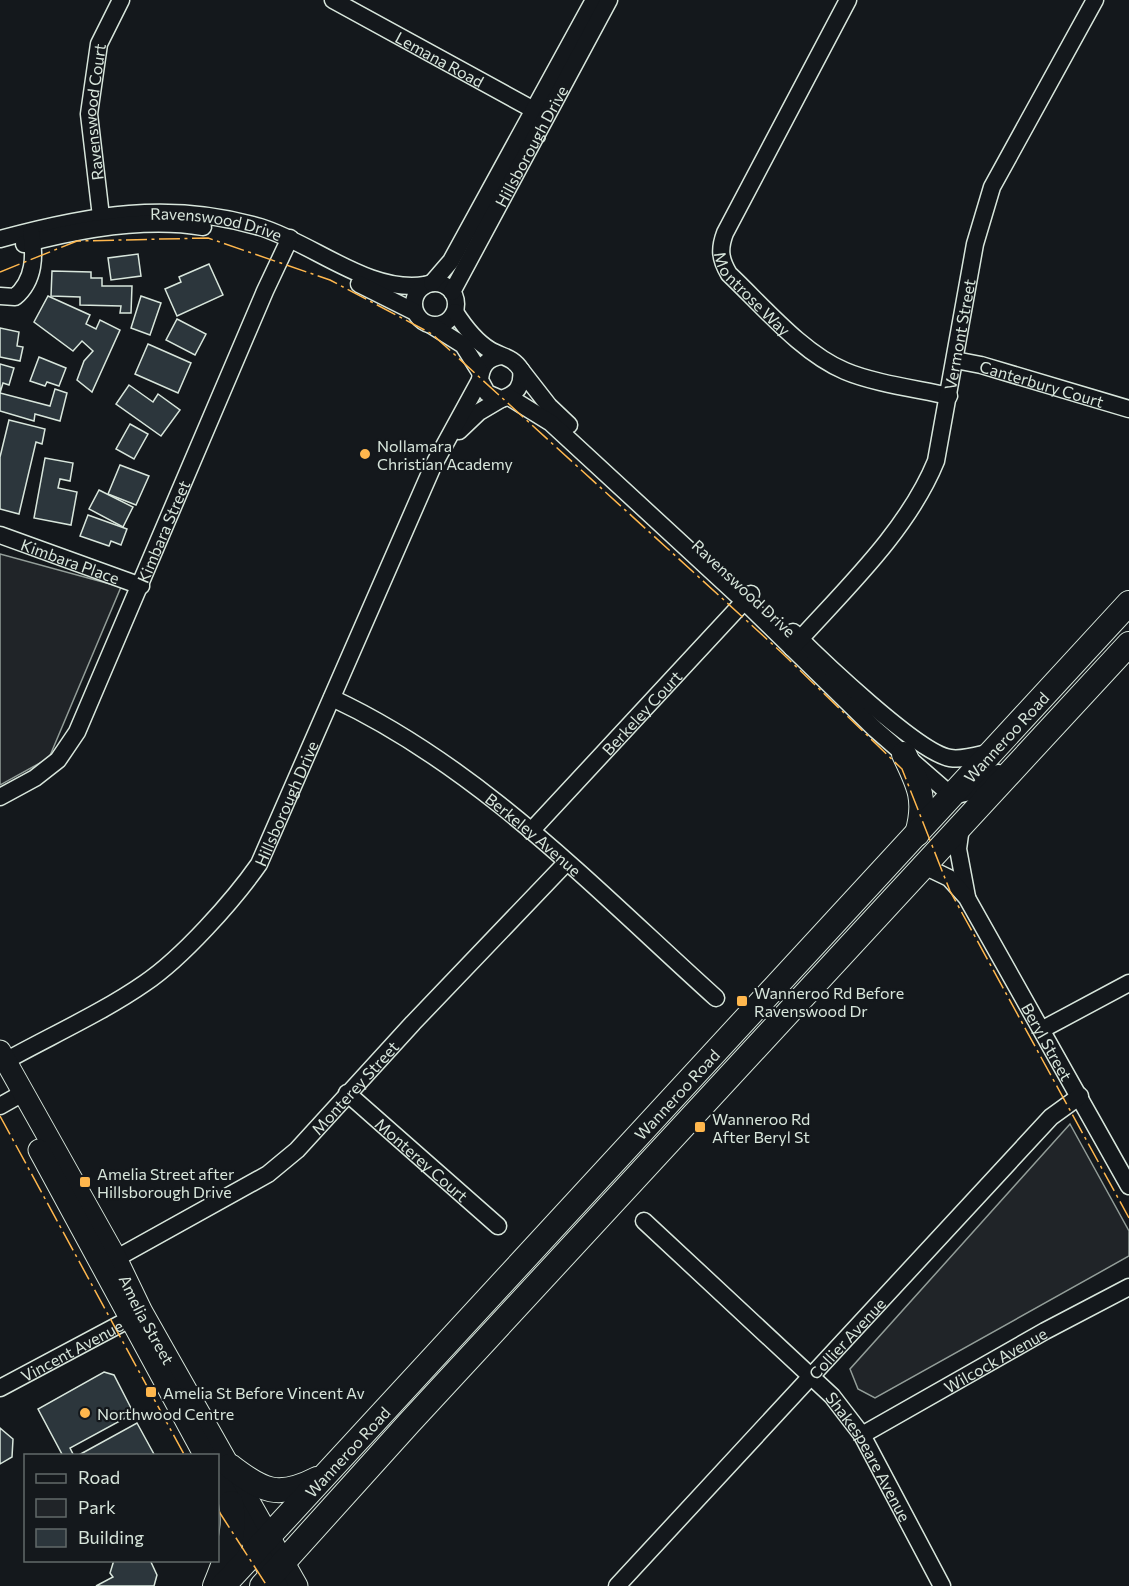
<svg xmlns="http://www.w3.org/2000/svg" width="1129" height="1586" font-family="Commissioner,sans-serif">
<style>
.green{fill:#202428;stroke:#939e99;stroke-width:1.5}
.building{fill:#2c363c;stroke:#d8e6dc;stroke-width:1.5}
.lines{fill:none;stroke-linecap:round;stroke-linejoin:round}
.minor-casing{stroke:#d8e6dc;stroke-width:19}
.major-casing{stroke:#d8e6dc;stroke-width:23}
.highway-casing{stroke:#d8e6dc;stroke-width:26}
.minor{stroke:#14181c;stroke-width:16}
.major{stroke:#14181c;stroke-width:21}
.highway{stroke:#14181c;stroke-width:24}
.power{stroke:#ffb74d;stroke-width:1.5;stroke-dasharray:21 4.5 3 4.5;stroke-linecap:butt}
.poi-dot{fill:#ffb74d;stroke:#14181c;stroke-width:2}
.labels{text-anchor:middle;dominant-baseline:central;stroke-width:4.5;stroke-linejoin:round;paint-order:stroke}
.street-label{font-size:16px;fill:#d8e6dc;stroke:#14181c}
.poi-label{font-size:16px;fill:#d8e6dc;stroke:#14181c;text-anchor:start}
</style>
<rect width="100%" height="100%" fill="#14181c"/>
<g class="green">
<path d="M0,554l121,33 -72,171 -49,27z"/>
<path d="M1070,1124l59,107v25l-254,142 -17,-9 -8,-20z"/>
</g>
<g class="building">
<path d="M138,254l3,22 -30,4 -3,-22z"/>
<path d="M209,264l14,31 -46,21 -12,-27 16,-7 -2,-5z"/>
<path d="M52,271l39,1v6h11v8h30l-1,27h-11l1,-7 -41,-1v-8l-29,-1z"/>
<path d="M48,296l42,19 -4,9 10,5 4,-9 20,10 -28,62 -15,-12 7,-19 9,-10 -11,-10 -9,10 -39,-29z"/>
<path d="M141,296l20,7 -11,32 -19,-7z"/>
<path d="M177,319l29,15 -11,21 -29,-15z"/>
<path d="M0,328l19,4 -2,14 6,1 -3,14 -20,-4z"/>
<path d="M148,344l43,19 -13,30 -43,-19z"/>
<path d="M39,357l27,11 -7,18 -12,-4 -2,4 -15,-5z"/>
<path d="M0,364l14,4 -5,17 -6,-2 -3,10 50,13 5,-17 12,4 -7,28 -25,-7 -1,7 -34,-10z"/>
<path d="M129,385l24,17 5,-8 22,16 -19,26 -45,-32z"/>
<path d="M9,420l36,9 -3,15 -6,-2 -17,72 -19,-5v-52z"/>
<path d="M130,424l18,10 -14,25 -18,-10z"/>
<path d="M45,458l28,5 -3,18 -10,-2 -2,9 19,4 -6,33 -37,-7z"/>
<path d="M120,465l29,11 -13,29 -28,-11z"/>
<path d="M99,490l34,17 -10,20 -34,-18z"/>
<path d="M88,515l39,14 -6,16 -10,-4 -2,5 -29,-10z"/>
<path d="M104,1372l10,3 17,33 -2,8 -59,32 4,8h-11l-25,-47z"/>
<path d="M137,1423l18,33h-78z"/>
<path d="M0,1428l13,11 -1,18 -12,7z"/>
<path d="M114,1560h36l7,15 -3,11h-58l17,-9 -3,-4z"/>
</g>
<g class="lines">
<g class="minor-casing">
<g id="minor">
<path id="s1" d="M333,0l210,115"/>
<path id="s2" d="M848,0l-123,233c-6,16 -5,26 4,41 34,32 73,79 116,97 28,12 73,18 104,25"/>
<path id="s3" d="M102,225l-13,-111 10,-70 22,-44"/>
<path id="s4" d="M0,239c88,-24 170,-39 260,-12 53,16 109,67 165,58"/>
<path d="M24,244c56,-15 121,-27 179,-17"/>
<circle cx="435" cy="304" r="21"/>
<path d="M432,283l19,-22 143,-261"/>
<path d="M359,284l56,28"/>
<path id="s5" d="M452,292l157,-292"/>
<path d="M0,296l15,1c20,-17 20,-42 16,-65"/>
<path d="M455,312c9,14 20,29 35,38 12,7 23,7 31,20 2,15 -4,25 -20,29l-14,-6 -7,-13c1,-14 7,-22 21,-24"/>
<path d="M431,325l32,20 17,27"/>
<path id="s6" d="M955,360l26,5 148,44"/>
<path d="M521,370l28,36 20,19"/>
<path d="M509,397l42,26 193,178 131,128 77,67 22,-5 24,-18"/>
<path d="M459,431l20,-19 22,-13"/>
<path id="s7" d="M0,535l141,51"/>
<path d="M793,632c27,27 125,121 157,126 14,2 28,-3 41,-6"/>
<path id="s8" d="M792,648c51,-57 115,-116 144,-187l39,-217 17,-57 103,-187"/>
<path id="s9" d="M332,698c148,69 264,192 384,300"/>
<path id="s10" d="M0,797l35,-19 23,-18 19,-28 188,-441 25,-53"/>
<path d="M961,827l-3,22 9,48"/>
<path id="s11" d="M531,831l220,-237"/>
<path id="s12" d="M924,866l25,12 18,20 162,288"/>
<path d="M1043,1029l86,-46"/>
<path id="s13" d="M0,1064c46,-26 102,-51 145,-81 37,-25 88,-82 114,-119l174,-398 47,-86"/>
<path id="s14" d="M347,1093l151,133"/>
<path d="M0,1106l23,-13"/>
<path id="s15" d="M644,1221l188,175 30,39 80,151"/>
<path id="s16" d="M106,1264l162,-90 29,-24 116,-127 153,-160"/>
<path id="s17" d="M0,1388l139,-74"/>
<path id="s18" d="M862,1435l183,-104 84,-44"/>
<path id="s19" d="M617,1586l434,-469 29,-21"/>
</g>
</g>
<g class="major-casing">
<g id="major">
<path id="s20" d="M0,1051l116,207 26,54 155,274"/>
<path d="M39,1150l166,306"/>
<path d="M218,1479l59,107"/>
</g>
</g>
<g class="highway-casing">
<g id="highway">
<path d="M904,754c15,31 23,46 13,80"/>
<path d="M230,1466c32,25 48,33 87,13"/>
<path d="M215,1586c11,-27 22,-53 16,-83"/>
<path id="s21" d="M223,1586l906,-983"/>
<path d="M262,1586l147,-163 720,-779"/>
</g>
</g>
<use href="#minor" class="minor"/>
<use href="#major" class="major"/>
<use href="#highway" class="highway"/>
<g class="power">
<path d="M0,272l77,-31 131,-3 122,42 102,54 349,318 121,117 48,122 179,327"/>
<path d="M0,1116l185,340"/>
<path d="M218,1510l49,76"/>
</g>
</g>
<g class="poi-dot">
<circle cx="365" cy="454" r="6"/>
<rect x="736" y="995" width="12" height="12" rx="3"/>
<rect x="694" y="1121" width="12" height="12" rx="3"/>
<rect x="79" y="1176" width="12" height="12" rx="3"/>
<rect x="145" y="1386" width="12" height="12" rx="3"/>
<circle cx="85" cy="1413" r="6"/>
</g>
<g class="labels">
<g class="street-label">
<text stroke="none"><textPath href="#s1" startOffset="122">Lemana Road</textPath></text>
<text stroke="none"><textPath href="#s3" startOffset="114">Ravenswood Court</textPath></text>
<text stroke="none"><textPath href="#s5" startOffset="166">Hillsborough Drive</textPath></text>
<text stroke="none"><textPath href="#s4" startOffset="220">Ravenswood Drive</textPath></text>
<text stroke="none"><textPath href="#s2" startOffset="336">Montrose Way</textPath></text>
<text stroke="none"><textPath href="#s8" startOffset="366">Vermont Street</textPath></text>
<text stroke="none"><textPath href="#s6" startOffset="90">Canterbury Court</textPath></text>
<text stroke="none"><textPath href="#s10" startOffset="321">Kimbara Street</textPath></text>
<text stroke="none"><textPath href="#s7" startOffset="75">Kimbara Place</textPath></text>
<text transform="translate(744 588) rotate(43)">Ravenswood Drive</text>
<text stroke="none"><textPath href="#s11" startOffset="162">Berkeley Court</textPath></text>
<text stroke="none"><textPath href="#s21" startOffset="1155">Wanneroo Road</textPath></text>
<text stroke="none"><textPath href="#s13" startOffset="398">Hillsborough Drive</textPath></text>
<text stroke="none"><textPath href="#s9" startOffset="244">Berkeley Avenue</textPath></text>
<text stroke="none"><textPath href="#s12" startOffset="219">Beryl Street</textPath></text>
<text stroke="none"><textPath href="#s16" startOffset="308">Monterey Street</textPath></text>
<text stroke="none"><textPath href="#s21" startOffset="669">Wanneroo Road</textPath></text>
<text stroke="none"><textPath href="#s14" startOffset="100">Monterey Court</textPath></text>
<text stroke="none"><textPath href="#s20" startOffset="306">Amelia Street</textPath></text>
<text stroke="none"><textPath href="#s19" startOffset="338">Collier Avenue</textPath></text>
<text stroke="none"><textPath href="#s17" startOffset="81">Vincent Avenue</textPath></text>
<text stroke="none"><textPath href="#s18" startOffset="153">Wilcock Avenue</textPath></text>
<text stroke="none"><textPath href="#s21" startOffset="183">Wanneroo Road</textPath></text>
<text stroke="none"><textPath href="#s15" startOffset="328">Shakespeare Avenue</textPath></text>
</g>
<g class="poi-label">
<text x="377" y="445">Nollamara<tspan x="377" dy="18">Christian Academy</tspan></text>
<text x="754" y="992">Wanneroo Rd Before<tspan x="754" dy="18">Ravenswood Dr</tspan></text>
<text x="712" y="1118">Wanneroo Rd<tspan x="712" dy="18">After Beryl St</tspan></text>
<text x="97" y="1173">Amelia Street after<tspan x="97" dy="18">Hillsborough Drive</tspan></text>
<text x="163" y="1392">Amelia St Before Vincent Av</text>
<text x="97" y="1413">Northwood Centre</text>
</g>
</g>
<rect x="24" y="1454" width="195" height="108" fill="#14181c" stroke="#626a69" stroke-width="1.5"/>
<rect x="36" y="1474" width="30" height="9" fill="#14181c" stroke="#626a69" stroke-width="1.5"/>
<text x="78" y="1484" font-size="18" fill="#d8e6dc">Road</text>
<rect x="36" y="1499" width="30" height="18" fill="#202428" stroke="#626a69" stroke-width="1.5"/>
<text x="78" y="1514" font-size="18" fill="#d8e6dc">Park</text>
<rect x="36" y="1529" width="30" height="18" fill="#2c363c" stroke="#626a69" stroke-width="1.5"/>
<text x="78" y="1544" font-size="18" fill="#d8e6dc">Building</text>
</svg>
